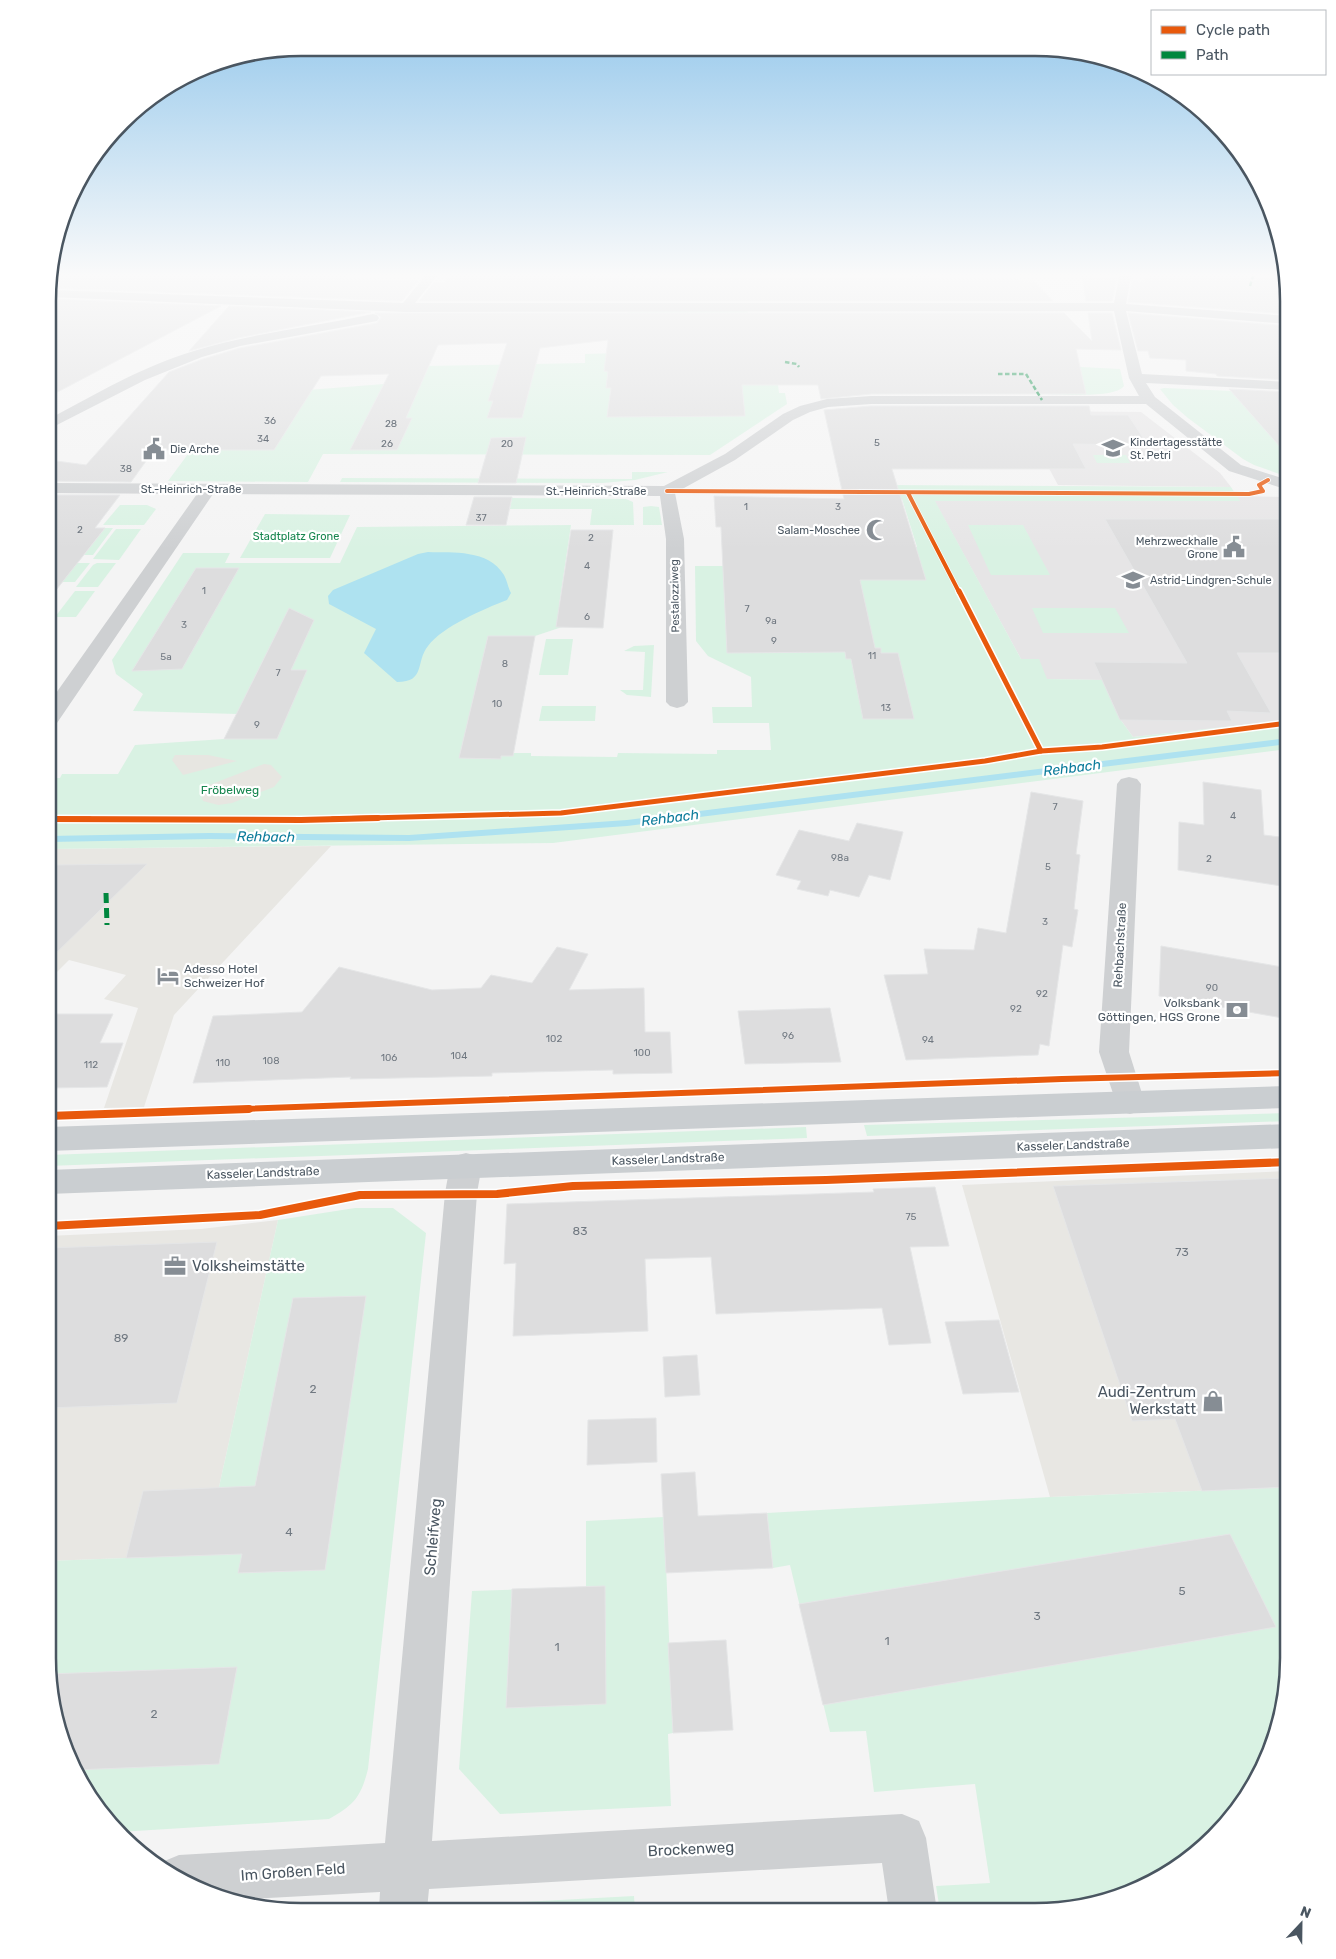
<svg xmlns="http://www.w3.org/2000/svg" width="1336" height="1959" font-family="Rubik,sans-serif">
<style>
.commercial{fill:#e8e7e3}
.education{fill:#e6e5e6}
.green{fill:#d9f2e3}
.sand{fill:#e7e6e1}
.water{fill:#aee2f0}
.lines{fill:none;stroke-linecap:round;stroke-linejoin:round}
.stream{fill:#aee2f0;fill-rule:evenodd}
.building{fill:#ddddde;stroke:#e5e6e7}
.minor{fill:#ced0d2;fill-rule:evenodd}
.primary{fill:#caced1;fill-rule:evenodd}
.quiet-far1{stroke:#00873e;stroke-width:2.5;stroke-dasharray:4.5 2.5;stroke-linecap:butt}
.quiet{stroke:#00873e;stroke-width:5;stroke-dasharray:10 5;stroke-linecap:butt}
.cycleway-far3-casing{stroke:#fff;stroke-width:5.5}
.cycleway-far2-casing{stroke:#fff;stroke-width:8}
.cycleway-far1-casing{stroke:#fff;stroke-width:9}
.cycleway-casing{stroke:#fff;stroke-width:11}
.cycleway-far3{stroke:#e8590c;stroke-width:4}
.cycleway-far2{stroke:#e8590c;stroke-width:5}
.cycleway-far1{stroke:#e8590c;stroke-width:6}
.cycleway{stroke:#e8590c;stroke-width:8}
.labels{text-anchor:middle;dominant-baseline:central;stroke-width:4.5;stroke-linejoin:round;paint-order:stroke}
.number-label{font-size:10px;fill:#707881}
.far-poi-label{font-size:11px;fill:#4a5661;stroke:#fff;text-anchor:start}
.far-street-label{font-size:11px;fill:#4a5661;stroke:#fff}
.far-park-label{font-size:11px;fill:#17864f;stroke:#fff}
.park-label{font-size:12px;fill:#17864f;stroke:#fff}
.street-label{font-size:12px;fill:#4a5661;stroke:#fff}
.poi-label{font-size:12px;fill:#4a5661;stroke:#fff;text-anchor:start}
.near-number-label{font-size:12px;fill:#707881}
.water-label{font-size:14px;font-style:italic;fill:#0c7c9b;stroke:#fff}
.near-poi-label{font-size:15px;fill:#4a5661;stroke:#fff;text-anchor:start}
.near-street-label{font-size:15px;fill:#4a5661;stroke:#fff}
.rim{fill:none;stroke:#4a5661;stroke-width:2.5}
</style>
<rect width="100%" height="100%" fill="#f4f4f4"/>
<g class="commercial">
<path d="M331,846l-157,169 -30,92 -40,1 34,-100 -34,-9 22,-24 -57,-15 -20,20v-131z"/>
<path d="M1288,1171v316l-238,10 -88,-312z"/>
<path d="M278,1220l-74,335 -156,6v-325l153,-7z"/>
</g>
<g class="education">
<path d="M1018,411l123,1 79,61 11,14 -173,-2z"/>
<path d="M1236,496l52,1v223l-155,17 -13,-18 -18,-39 -55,-1 -26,-20 -87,-159 305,1z"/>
</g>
<g class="green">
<path d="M747,310l6,21 -78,54h81l6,-6 16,6 1,8h6l2,11 -77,51 -387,-1 -15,28 -140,-1 63,-85 191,-15 4,-15 159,-3v-9l66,-2 -10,-33 -14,-7z"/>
<path d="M1062,366l58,3 4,17c-9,13 -67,8 -84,8l-12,-21z"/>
<path d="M1164,388l113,5 11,7v77l-34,-12 -11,-6 -55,-41 -15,-13 -13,-16z"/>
<path d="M1093,455h33l4,8h-33z"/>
<path d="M632,472h36l-33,8 -32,3 -263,-1 2,-4 290,1z"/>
<path d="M884,485l347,2 9,14h-305l86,158h18l8,20 55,1 18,39 13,18 155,-17v29l-735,94 -504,6v-71h11l2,-4h56l17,-29 89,-6 13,-25 -104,-3 10,-17 -27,-20 -4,-14 71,-107h47l-5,10h115l17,-36 214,-2 -12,80 7,1 -4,21 -27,9h-47l-29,122 41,1 2,-6h29v3l86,1 1,-4 99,1v-4h54l-2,-27h-56l-1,-16h40l-1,-30 -43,-21 -12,-15 -1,-75h81l2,13 148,1 -3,-9 -13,-23 7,-1 -15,-48h-13z"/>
<path d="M512,498l114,1 7,3 1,23h-44l2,-16h-82z"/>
<path d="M120,505h27l9,4 -12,16h-41z"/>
<path d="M651,506l8,1 3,18h-19v-18z"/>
<path d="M265,514l85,1 -20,43h-90z"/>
<path d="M968,525h55l27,50h-59z"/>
<path d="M105,528h8l-20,27h-9z"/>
<path d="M116,529h25l-22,31 -26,-1z"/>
<path d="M77,563h13l-15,19h-13z"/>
<path d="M97,563h19l-18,24h-22l17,-22z"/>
<path d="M75,591h20l-19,26h-21z"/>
<path d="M1032,608h83l14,25h-86z"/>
<path d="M546,639h27l-5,36h-29z"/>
<path d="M654,645l-3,52 -24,-2 -7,-5h23l2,-38 -21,-1 10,-5z"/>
<path d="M542,706h54l-1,15h-56z"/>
<path d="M1288,1113v8l-421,15 -3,-11z"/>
<path d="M806,1127l1,11 -759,28v-11z"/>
<path d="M355,1208h38l33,25 -58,536c-7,28 -14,36 -39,50l-210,13 -9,-7 -36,-55 -22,-62 -4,-50v-97l156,-6 74,-335z"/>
<path d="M1288,1487v188l-13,65 -29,59 -44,50 -55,36 -62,22 -50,4h-95l-4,-25 54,-3 -15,-99 -101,8 -8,-61 -36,1 -40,-167 -17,3 -6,-55 283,-16z"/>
<path d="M664,1517l9,216 -5,1 3,72 -171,8 -41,-45 13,-178 114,-4v-66z"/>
<path d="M634,1896l1,14h-187v-4z"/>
</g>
<g class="sand">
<path d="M175,755h33l29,6 -54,14 -11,-15z"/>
<path d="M264,764l7,1 11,12 -8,10 -42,16 -14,2 -15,-4 -2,-6 3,-8z"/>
</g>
<path class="water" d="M428,552c25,1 60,-3 76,23 3,5 4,13 7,18l-4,7c-23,9 -64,26 -79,46 -13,16 -2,36 -31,36l-33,-29 12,-24 -47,-25 -1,-8 5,-6 85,-36z"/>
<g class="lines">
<path class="stream" d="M1288,738v6l-661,82 -218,15 -200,-2 -160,3v-6l160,-3 200,2 218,-15z"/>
</g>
<g class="building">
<path d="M50,276h295l-3,3 76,2 -16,20 -352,-13z"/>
<path d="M450,276l459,2v-2l29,1 1,2h81l3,2h11l19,20h-634l16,-19h10z"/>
<path d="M1082,276l35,3 -5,22h-26z"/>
<path d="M1147,276h93l46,4 2,34 -160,-12 4,-22 12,2z"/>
<path d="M50,299l171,7 -171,90z"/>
<path d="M229,306l142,6 -133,26 -49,13z"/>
<path d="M375,313h689l28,28 -4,-28h24l9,37 -45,-1 10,45h-215l-50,5 -3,-14h-76l3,31 -138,1 4,-29h-5l2,-16 -4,-1 4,-31 -68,8 -18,70h-35l6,-17h-5l19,-58 -69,2 -32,73h6l-15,32h-47l39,-76 -68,2 -47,74h-120l-23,32 -82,-1v-21l37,5 83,-93 34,-13 37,-11 137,-25 4,-6z"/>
<path d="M1128,313l160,13v54l-71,-4 -1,-2 -30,-3v-11l-36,-2 -2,-7h-10z"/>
<path d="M1229,389l59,3v64z"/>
<path d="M871,406h218l2,9h37l20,30 -75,-1 13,25h-194l34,111h-66l15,68h6v5h17l16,66h-51l-12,-60h-5l-1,-7 -118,1 -6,-126h-5l-2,-31 130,3 -20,-89z"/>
<path d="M526,437l-10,46h-38l13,-45z"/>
<path d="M49,495h71l-25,33h10l-56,71z"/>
<path d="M474,497h38l-6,28h-40z"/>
<path d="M1105,519h183v134h-51l34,60 -44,-2 5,10 -112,-1 -26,-58 93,1z"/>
<path d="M571,530h42l-10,98 -47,-1z"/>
<path d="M196,568h43l-57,101 -50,2z"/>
<path d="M289,608l25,12 -23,50h16l-30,69h-53z"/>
<path d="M488,636h47l-22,120h-12v3l-42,-1z"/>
<path d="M1203,782l58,8 3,45 24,3v49l-110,-17 1,-48 25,3z"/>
<path d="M1031,792l52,9 -7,53 4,1 -6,54 4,1 -6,37 -9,-2 -14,101 -9,-2 -2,11 -132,5 -22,-85 44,-1 -4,-25 50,1 4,-22 28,5z"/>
<path d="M857,823l46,9 -13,48 -21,-5 -10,22 -29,-7 -2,6 -31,-7 4,-8 -25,-6 23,-45 50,11z"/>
<path d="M147,864l-98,96v-95z"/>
<path d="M1161,946l127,22v51l-129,-23z"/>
<path d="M557,947l31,7 -19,36 75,-2 1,44h25l2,41 -59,1v-4l-121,3v3l-142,3 1,-2 -158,6 20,-67 89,-4 37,-45 93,23 49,-2 10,-13 41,8z"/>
<path d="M830,1008l11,54 -96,2 -7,-53z"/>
<path d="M49,1014h64l-13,29h23l-16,44 -59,1z"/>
<path d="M1288,1178v309l-86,4 -27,-72 -43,2 -79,-235z"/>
<path d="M935,1187l14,59 -39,1 21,96 -42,2 -7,-37 -166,6 -5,-57 -66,2 3,72 -135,5 3,-73 -12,1 3,-60 367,-12 -1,-3z"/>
<path d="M217,1242l-40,161 -129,5v-160z"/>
<path d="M366,1296l-41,274 -87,3 4,-19 -116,4 17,-67 112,-5 38,-188z"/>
<path d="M999,1320l20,72 -56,2 -18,-72z"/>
<path d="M697,1355l3,40 -35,2 -2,-40z"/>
<path d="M656,1418l1,44 -70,3 1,-45z"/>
<path d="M695,1472l3,44 69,-3 6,55 -107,5 -5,-99z"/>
<path d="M1230,1534l46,93 -453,78 -24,-101z"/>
<path d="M605,1586l1,118 -100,4 6,-119z"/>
<path d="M726,1640l7,90 -60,3 -5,-90z"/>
<path d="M237,1667l-18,97 -145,6 -22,-62 -3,-34z"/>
</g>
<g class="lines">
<g class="minor">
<path d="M425,276h12l-22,27h699l5,-27h12l-5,28 162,12v8l-162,-13 16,63 146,8v8l-142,-7 9,14 86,68 47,15v10l-59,-19 -83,-67h-275l-43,3 -18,5 -17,8 -58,40 -60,33 9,46 4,163 -4,4 -7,2 -7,-2 -4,-4v-163l-6,-43 -447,-2 -156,229 -8,1v-21l148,-209 -148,-1v-10l615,3 61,-32 58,-40 17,-8 27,-7 44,-3h268l-10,-18 -15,-67 -709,1 -355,-15v-7l353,13z"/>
<path d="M373,314l4,1 2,3 -2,3 -137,25 -38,11 -57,23 -96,49v-10c47,-25 94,-53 145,-68 58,-18 119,-24 179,-37z"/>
<path d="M1129,777l8,2 4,5 -12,268 16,51 -4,8 -11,3 -11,-3 -20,-59 18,-268 4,-5z"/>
<path d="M466,1153l11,3 5,9 -5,28 -45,648 470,-27 17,7 7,17 11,73h-48l-7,-48 -453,26 -2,21h-48l1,-18 -147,8 -29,-8 -45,-24 3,-6 17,-7 206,-12 60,-650 5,-28 5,-9z"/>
</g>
<g class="primary">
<path d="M1288,1086v22l-1240,43v-24z"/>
<path d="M1288,1124v24l-1240,46v-24z"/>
</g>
<g class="quiet-far1">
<path d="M1250,286l3,-10"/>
<path d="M785,362l12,2 2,3"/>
<path d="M998,374h28l16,26"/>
</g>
<path class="quiet" d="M106,893l1,32"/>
<g class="cycleway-far3-casing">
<g id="cycleway-far3">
<path d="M667,491l582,3 14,-3 -4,-6 9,-5"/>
<path d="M908,493l51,99"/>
</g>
</g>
<g class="cycleway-far2-casing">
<g id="cycleway-far2">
<path d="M959,591l82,160"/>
<path d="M49,819h41"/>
<path d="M332,819l229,-6 424,-52 56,-10 61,-4 186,-24"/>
</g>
</g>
<g class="cycleway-far1-casing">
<g id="cycleway-far1">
<path d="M49,819l252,1 77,-2"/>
<path d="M215,1110l847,-31 226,-6"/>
</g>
</g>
<g class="cycleway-casing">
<g id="cycleway">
<path d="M48,1116l201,-7"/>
<path d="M48,1226l212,-11 100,-20 137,-1 76,-8 253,-6 462,-18"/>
</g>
</g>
<use href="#cycleway-far3" class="cycleway-far3"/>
<use href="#cycleway-far2" class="cycleway-far2"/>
<use href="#cycleway-far1" class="cycleway-far1"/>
<use href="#cycleway" class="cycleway"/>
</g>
<linearGradient id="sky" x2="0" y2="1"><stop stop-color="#91c6eb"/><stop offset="0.5" stop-color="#fafafa"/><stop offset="1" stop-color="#fafafa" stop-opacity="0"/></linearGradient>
<rect width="1336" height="550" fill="url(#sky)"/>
<defs>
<g id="school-bare" transform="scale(1.725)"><path d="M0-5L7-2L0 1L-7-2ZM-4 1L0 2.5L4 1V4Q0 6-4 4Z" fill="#868d94" stroke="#fff" stroke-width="2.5" paint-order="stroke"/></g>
<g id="civic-bare" transform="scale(1.725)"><path d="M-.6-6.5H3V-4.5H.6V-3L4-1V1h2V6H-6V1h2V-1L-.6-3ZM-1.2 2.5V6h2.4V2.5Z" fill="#868d94" stroke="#fff" stroke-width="2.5" paint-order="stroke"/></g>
<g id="mosque-bare" transform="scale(1.725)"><path d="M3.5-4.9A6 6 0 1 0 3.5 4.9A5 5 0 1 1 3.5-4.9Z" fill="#868d94" stroke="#fff" stroke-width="2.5" paint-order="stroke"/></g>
<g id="hotel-bare" transform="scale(1.725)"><path d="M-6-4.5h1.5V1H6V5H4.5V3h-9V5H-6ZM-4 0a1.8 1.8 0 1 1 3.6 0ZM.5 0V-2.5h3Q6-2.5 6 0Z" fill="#868d94" stroke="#fff" stroke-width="2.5" paint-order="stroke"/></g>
<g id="bank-bare" transform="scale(1.725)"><path d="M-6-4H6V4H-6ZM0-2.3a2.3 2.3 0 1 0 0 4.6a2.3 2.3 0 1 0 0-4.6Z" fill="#868d94" stroke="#fff" stroke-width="2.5" paint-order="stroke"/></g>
<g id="office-bare" transform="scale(1.725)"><path d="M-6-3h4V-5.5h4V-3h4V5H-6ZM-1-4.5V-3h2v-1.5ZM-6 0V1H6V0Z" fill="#868d94" stroke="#fff" stroke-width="2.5" paint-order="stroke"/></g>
<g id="shop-bare" transform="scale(1.725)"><path d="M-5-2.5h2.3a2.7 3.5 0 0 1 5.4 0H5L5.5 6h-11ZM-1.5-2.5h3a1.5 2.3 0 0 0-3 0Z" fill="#868d94" stroke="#fff" stroke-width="2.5" paint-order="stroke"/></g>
</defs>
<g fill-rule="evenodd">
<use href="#school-bare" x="1113" y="448"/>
<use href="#civic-bare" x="154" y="449"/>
<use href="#mosque-bare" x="877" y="530"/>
<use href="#civic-bare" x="1234" y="547"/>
<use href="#school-bare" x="1133" y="580"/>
<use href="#hotel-bare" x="168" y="976"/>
<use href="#bank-bare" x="1237" y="1010"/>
<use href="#office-bare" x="175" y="1266"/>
<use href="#shop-bare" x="1213" y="1401"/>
</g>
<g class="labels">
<g class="number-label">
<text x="270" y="421">36</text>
<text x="391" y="424">28</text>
<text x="263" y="439">34</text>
<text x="877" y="443">5</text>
<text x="387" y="444">26</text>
<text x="507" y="444">20</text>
<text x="126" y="469">38</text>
<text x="746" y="507">1</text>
<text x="838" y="507">3</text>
<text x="481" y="518">37</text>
<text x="80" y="530">2</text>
<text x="591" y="538">2</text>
<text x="587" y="566">4</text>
<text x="204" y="591">1</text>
<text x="747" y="609">7</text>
<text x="587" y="617">6</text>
<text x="771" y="621">9a</text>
<text x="184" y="625">3</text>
<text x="774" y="641">9</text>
<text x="872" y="656">11</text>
<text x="166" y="657">5a</text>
<text x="505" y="664">8</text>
<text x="278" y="673">7</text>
<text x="497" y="704">10</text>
<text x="886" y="708">13</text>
<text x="257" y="725">9</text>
<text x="1055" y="807">7</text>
<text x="1233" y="816">4</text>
<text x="840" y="858">98a</text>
<text x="1209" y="859">2</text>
<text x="1048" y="867">5</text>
<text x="1045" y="922">3</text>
<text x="1212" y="988">90</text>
<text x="1042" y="994">92</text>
<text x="1016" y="1009">92</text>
<text x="788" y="1036">96</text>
<text x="554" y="1039">102</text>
<text x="928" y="1040">94</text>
<text x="642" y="1053">100</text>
<text x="459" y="1056">104</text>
<text x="389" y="1058">106</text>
<text x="271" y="1061">108</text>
<text x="223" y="1063">110</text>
<text x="91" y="1065">112</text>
<text x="911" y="1217">75</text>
</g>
<g class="far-poi-label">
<text x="1130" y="442">Kindertagesstätte<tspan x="1130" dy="13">St. Petri</tspan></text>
<text x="170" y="449">Die Arche</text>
<text x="860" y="530" text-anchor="end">Salam-Moschee</text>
<text x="1218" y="541" text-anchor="end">Mehrzweckhalle<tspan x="1218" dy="13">Grone</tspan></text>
<text x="1150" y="580">Astrid-Lindgren-Schule</text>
</g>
<g class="far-street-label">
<text x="191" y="489">St.-Heinrich-Straße</text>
<text x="596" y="491">St.-Heinrich-Straße</text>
<text transform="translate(675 596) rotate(-91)">Pestalozziweg</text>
</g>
<g class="far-park-label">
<text x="296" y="536">Stadtplatz Grone</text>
</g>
<g class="park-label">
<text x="230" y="790">Fröbelweg</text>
</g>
<g class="street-label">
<text transform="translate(1120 945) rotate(-87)">Rehbachstraße</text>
<text transform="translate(1073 1145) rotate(-2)">Kasseler Landstraße</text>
<text transform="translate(668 1159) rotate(-2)">Kasseler Landstraße</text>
<text transform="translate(263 1173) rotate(-2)">Kasseler Landstraße</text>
</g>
<g class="poi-label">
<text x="184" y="969">Adesso Hotel<tspan x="184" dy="14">Schweizer Hof</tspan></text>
<text x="1220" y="1003" text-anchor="end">Volksbank<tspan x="1220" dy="14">Göttingen, HGS Grone</tspan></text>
</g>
<g class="near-number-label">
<text x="580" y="1231">83</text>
<text x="1182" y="1252">73</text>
<text x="121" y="1338">89</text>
<text x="313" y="1389">2</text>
<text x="289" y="1532">4</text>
<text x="1182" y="1591">5</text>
<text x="1037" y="1616">3</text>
<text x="887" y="1641">1</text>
<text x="557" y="1647">1</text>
<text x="154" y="1714">2</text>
</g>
<g class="water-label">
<text transform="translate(1072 768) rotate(-7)">Rehbach</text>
<text transform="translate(670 818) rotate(-7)">Rehbach</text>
<text transform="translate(266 837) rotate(1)">Rehbach</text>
</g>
<g class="near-poi-label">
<text x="192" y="1266">Volksheimstätte</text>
<text x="1196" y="1392" text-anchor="end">Audi-Zentrum<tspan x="1196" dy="17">Werkstatt</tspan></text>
</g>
<g class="near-street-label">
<text transform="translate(433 1537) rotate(-85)">Schleifweg</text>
<text transform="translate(691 1849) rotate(-3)">Brockenweg</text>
<text transform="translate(293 1872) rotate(-4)">Im Großen Feld</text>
</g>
</g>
<path d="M0 0H1336V1959H0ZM301 56H1035A245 245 0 0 1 1280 301V1658A245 245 0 0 1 1035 1903H301A245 245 0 0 1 56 1658V301A245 245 0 0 1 301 56Z" fill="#fff" fill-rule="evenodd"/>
<path class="rim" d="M301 56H1035A245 245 0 0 1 1280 301V1658A245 245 0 0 1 1035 1903H301A245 245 0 0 1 56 1658V301A245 245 0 0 1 301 56Z"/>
<rect x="1151" y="10" width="175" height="65" fill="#ffffff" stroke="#b7bbc0"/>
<rect x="1161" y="26" width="25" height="8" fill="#e8590c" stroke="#b7bbc0"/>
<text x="1196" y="35" font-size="15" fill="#4a5661">Cycle path</text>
<rect x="1161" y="51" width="25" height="8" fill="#00873e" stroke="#b7bbc0"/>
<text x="1196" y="60" font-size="15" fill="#4a5661">Path</text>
<g transform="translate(1301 1924) rotate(22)" stroke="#ffffff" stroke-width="4" paint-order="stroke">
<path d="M0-4L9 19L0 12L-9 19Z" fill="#4a5661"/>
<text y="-8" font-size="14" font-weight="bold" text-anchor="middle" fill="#4a5661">N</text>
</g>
</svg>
